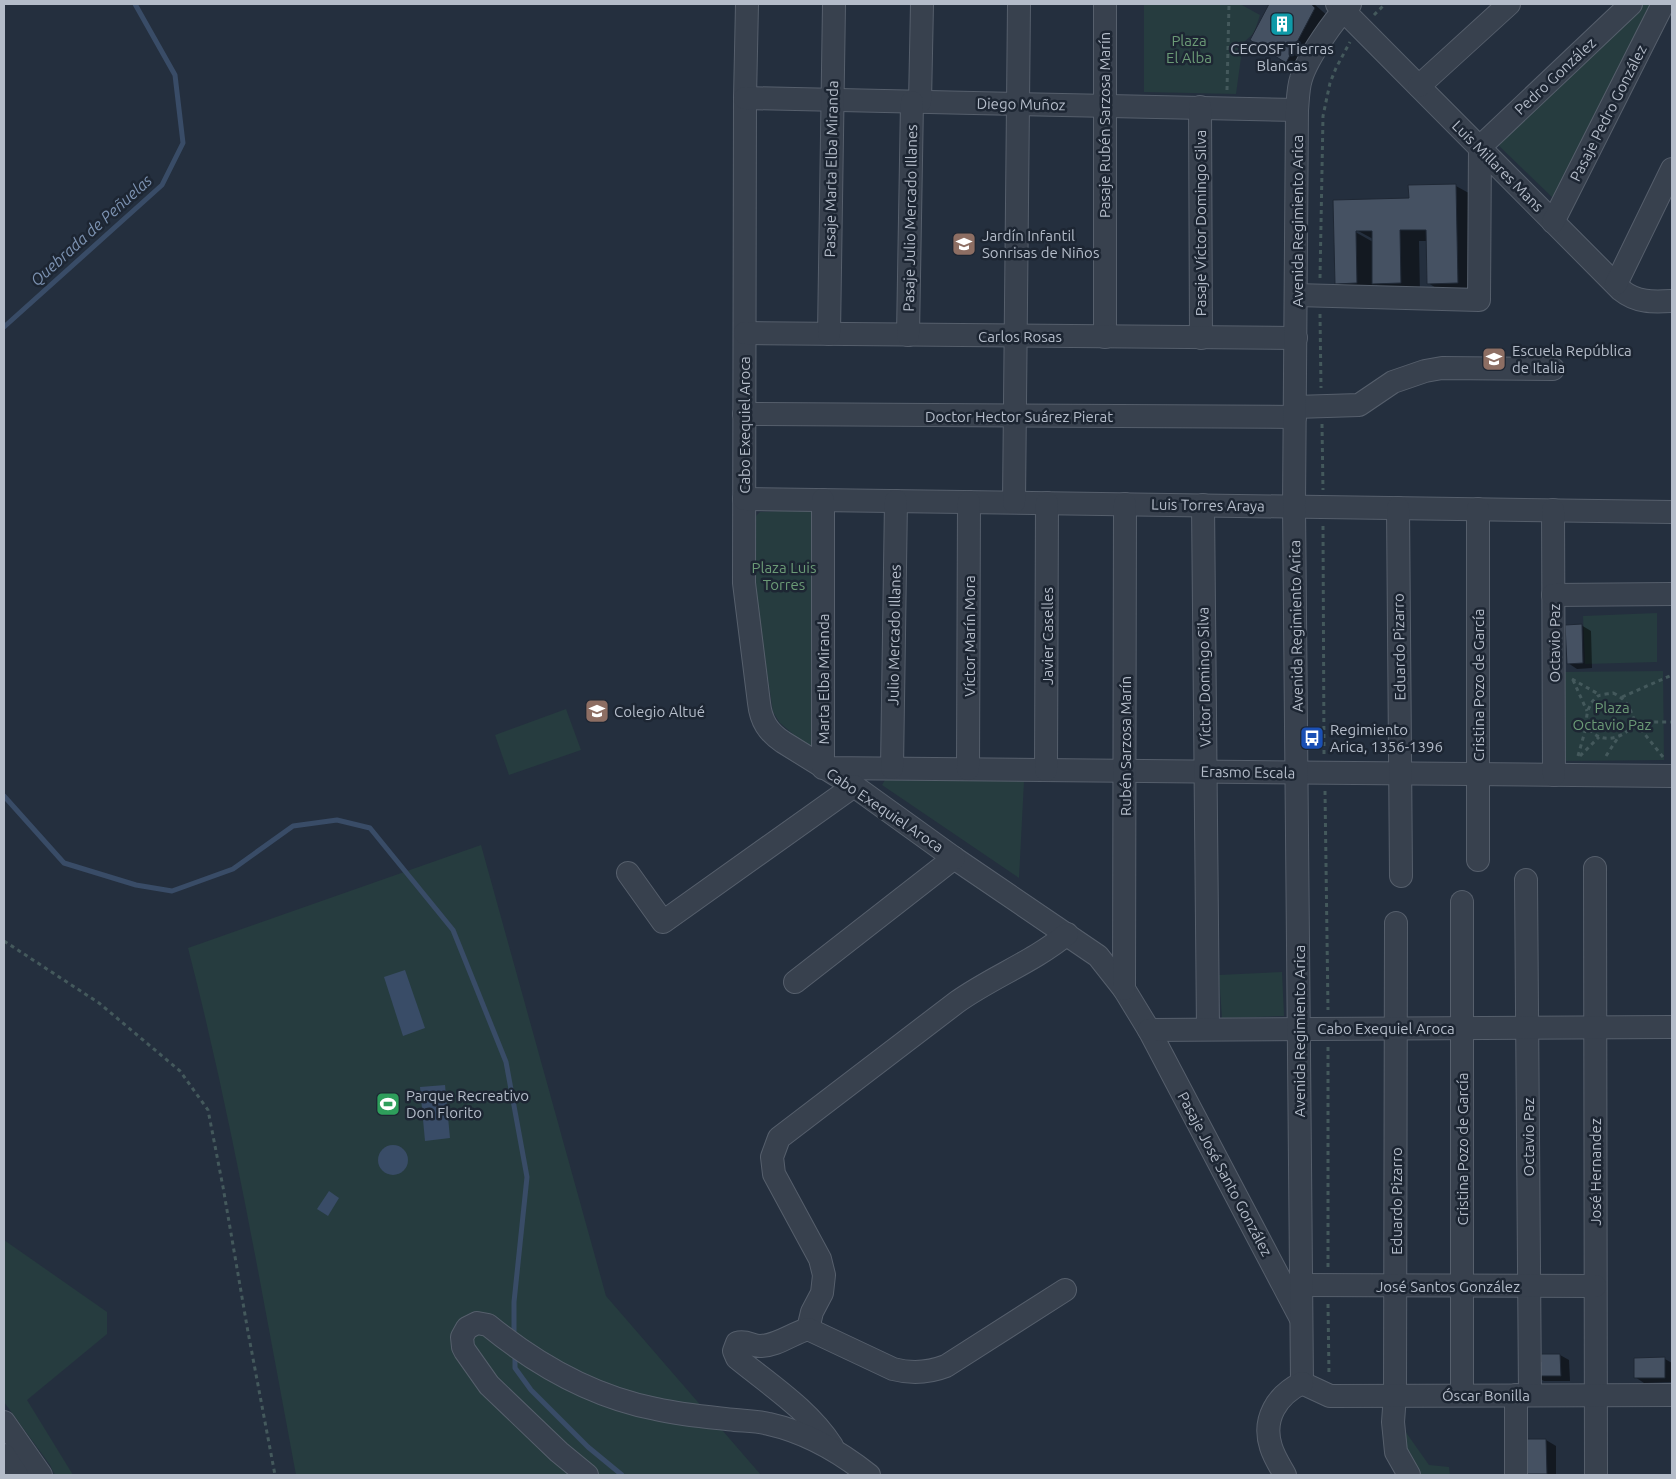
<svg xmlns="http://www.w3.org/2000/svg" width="1676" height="1479" font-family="Ubuntu,sans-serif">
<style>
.green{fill:#263c3f}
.water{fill:#394c67}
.shadow{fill:#0007;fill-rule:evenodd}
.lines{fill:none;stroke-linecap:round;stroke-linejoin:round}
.stream{stroke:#394c67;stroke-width:5}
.building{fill:#455162;stroke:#1f2835}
.minor-casing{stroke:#565f6c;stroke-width:24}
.path{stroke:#44595c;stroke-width:3;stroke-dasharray:4 4;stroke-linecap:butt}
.minor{stroke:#38414e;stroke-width:22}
.labels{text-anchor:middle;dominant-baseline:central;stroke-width:5;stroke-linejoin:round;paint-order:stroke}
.park-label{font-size:15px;fill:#6b9a76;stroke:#1d2633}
.poi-label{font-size:15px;fill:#b4bcc9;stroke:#1d2633;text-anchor:start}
.street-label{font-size:15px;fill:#b4bcc9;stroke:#1d2633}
.water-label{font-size:16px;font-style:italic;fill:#7c92b1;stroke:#1d2633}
</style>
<rect width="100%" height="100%" fill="#242f3e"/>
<g class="green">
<path d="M1144,4h96l20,11 -6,18 -11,10 -7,51 -92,-2z"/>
<path d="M1638,4h18l-100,197 -61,-59z"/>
<path d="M817,509l-5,241 -32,-27 -7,-11 -20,-132 1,-62 6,-6z"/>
<path d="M1657,613v49l-72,2 -2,-48z"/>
<path d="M1663,671l1,89 -103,1 -1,-89z"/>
<path d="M566,709l15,41 -72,25 -14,-40z"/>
<path d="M885,780l139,1 -5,97 -137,-93z"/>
<path d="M481,845l125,451 155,179h-465c-33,-176 -63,-353 -108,-527z"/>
<path d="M1282,972l2,44 -62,2 -3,-43z"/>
<path d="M4,1240l103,72v22l-80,66 46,75h-18l-5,-10 -46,-63z"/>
<path d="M1400,1424l29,41 20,2 1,8h-36z"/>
</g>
<g class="water">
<path d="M405,970l20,58 -22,8 -19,-59z"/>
<path d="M445,1085l5,53 -25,3 -5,-54z"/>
<circle cx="393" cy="1160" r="15"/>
<path d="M329,1191l10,7 -11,18 -11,-7z"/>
</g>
<g class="shadow">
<path d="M1270,4h44l15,13 -28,54 -50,-31z"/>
<path d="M1456,186l20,11 1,97 -29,1 -20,-12 -1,-42h-8l1,53h-27l-17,-9 1,9h-21l-20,-11 -1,-82 75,-1zM1351,227l22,12v3l-23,-13z"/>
<path d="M1581,625l10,6 1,37 -15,1 -9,-6z"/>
<path d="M1560,1355l9,5 1,21h-26l-9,-5 8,-12z"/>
<path d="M1665,1359l7,4v19l-28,1 -9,-6z"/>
<path d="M1546,1440l10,6v29h-27l-3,-2 -1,-32z"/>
</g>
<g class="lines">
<g class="stream">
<path d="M4,327l158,-142 21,-42 -8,-68 -40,-71"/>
<path d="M4,796l60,67 72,22 36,6 61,-22 60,-43 44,-6 33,8 83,102 53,132 21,115 -13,125v35"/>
<path d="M515,1353v15l16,22 57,57 34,28"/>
</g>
</g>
<g class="building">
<path d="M1269,4h42l4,4 -29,55 -36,-23z"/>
<path d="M1456,184l2,99 -31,1 -1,-54h-26l1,53 -29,1v-53h-16l1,52 -22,1 -2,-84 76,-2 -1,-13z"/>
<path d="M1582,624l1,39 -16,1 -2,-39z"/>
<path d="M1541,1354h19l1,22h-28v-13l8,-1z"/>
<path d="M1665,1357v21h-31v-20z"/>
<path d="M1524,1439h22l1,35h-23z"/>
</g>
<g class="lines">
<g class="minor-casing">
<g id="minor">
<path d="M747,4l-2,94 -1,485 15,120c2,18 9,29 24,39l71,44 100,72 144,98 26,33 25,41 152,289"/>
<path d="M1105,4v333"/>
<path d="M1337,4l284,286c16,13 32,12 51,11"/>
<path d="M1419,86l90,-82"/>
<path d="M745,98l552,12"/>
<path d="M920,102l2,-98"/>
<path d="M1200,107l1,231"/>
<path d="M1553,222l110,-218"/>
<path d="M1616,284l56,-115"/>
<path d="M1296,295l183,5 1,-153 151,-143"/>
<path d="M745,333l551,5"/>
<path d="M829,334l5,-330"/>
<path d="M908,335l4,-233"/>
<path d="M1295,407l64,-2 34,-23 32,-11 17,-3 111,1"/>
<path d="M744,414l551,3"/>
<path d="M744,499l928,13"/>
<path d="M823,500v268l849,8"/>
<path d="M1014,502l5,-498"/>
<path d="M1203,505l5,524"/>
<path d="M1398,508l3,368"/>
<path d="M1478,509v351"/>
<path d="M1553,510l1,265"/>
<path d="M1553,595l119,-1"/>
<path d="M892,768l4,-267"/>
<path d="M968,769l1,-267"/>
<path d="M1046,770l1,-267"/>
<path d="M1595,868l1,607"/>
<path d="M628,873l35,49 191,-136"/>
<path d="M1526,880l4,515"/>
<path d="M1396,923l-1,472 -2,27 3,30 13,23"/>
<path d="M795,982l159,-124"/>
<path d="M1124,989l1,-485"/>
<path d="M1149,1030l523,-3"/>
<path d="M1301,1285l294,1"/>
<path d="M808,1329l4,-17 10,-19 2,-18 -4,-16 -46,-85 -2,-17 7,-19 178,-136c35,-25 76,-40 110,-68"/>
<path d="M1302,1383l-8,-877 3,-396c1,-10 1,-22 4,-31 6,-21 34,-61 49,-75"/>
<path d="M1302,1383l28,13 342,-1"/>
<path d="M1462,1395v-493"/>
<path d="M4,1422l37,53"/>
<path d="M832,1446c-23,-36 -62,-61 -95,-88l-3,-7 3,-8c9,-3 15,3 23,3 17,0 31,-12 48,-17l85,40c19,5 35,4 53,-3l119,-76"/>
<path d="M4,1455l13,20"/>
<path d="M587,1475l-28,-23 -70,-67 -24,-34 -2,-4 -1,-10 5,-9 10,-5 11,2c49,40 106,72 168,84 26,6 52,8 79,11 11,1 23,1 34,4 36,8 71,28 100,51"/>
<path d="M1285,1475c-5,-9 -11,-18 -14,-28 -9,-28 6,-52 31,-64"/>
<path d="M1516,1475v-80"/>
</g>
</g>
<g class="path">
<path d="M1374,15l11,-11"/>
<path d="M1227,90l2,-86"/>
<path d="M1320,278l3,-162 7,-33 6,-15 14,-26"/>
<path d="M1320,314l1,74"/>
<path d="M1322,424l1,66"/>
<path d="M1323,526l1,229"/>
<path d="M1572,679l28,16"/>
<path d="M1573,680l14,31"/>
<path d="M1613,693c14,6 17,16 22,29 -8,15 -31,23 -44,9 -9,-9 -3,-28 7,-35 4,-2 11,-2 15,-3z"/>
<path d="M1622,697l50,-22"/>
<path d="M1578,756l9,-32"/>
<path d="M1580,756l19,-19"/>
<path d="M1606,756l13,-20"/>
<path d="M1663,757l-28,-35h37"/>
<path d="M1325,791l3,219"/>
<path d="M4,941l95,62 81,68 28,39 15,77 25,145 27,143"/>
<path d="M1328,1267v-221"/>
<path d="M1328,1304l1,71"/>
</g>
<use href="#minor" class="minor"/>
</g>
<defs>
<g id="building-square" transform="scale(1.25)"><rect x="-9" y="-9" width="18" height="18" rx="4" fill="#0f9aa8" stroke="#1d2633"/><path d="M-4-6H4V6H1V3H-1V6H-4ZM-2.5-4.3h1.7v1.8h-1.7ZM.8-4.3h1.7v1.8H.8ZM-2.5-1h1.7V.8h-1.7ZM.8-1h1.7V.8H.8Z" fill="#fff"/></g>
<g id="school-square" transform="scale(1.25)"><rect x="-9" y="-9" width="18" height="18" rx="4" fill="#8d6e63" stroke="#1d2633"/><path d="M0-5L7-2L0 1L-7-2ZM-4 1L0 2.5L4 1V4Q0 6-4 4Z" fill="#fff"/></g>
<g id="bus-square" transform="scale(1.25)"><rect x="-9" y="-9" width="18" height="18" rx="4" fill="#1a4fb4" stroke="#1d2633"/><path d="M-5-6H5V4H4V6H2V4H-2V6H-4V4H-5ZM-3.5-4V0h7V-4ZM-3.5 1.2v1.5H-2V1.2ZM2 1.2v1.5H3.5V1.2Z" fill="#fff"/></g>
<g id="stadium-square" transform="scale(1.25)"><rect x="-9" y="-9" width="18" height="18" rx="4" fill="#2e9e5b" stroke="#1d2633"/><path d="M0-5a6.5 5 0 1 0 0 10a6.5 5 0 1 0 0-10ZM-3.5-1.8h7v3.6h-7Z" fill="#fff"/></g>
</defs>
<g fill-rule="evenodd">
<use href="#building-square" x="1282" y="24"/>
<use href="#school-square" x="964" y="244"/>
<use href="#school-square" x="1494" y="359"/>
<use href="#school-square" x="597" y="711"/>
<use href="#bus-square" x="1312" y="738"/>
<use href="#stadium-square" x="388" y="1104"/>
</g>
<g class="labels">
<g class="park-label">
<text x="1189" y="40">Plaza<tspan x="1189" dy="17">El Alba</tspan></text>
<text x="784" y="567">Plaza Luis<tspan x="784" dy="17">Torres</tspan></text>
<text x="1612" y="707">Plaza<tspan x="1612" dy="17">Octavio Paz</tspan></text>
</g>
<g class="poi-label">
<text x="1282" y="48" text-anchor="middle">CECOSF Tierras<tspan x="1282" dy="17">Blancas</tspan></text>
<text x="982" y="235">Jardín Infantil<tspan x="982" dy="17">Sonrisas de Niños</tspan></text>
<text x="1512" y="350">Escuela República<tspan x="1512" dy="17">de Italia</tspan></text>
<text x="614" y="711">Colegio Altué</text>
<text x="1330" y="729">Regimiento<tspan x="1330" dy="17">Arica, 1356-1396</tspan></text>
<text x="406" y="1095">Parque Recreativo<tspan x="406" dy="17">Don Florito</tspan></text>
</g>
<g class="street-label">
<text transform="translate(1555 76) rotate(-43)">Pedro González</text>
<text transform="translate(1021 104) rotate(1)">Diego Muñoz</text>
<text transform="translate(1608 113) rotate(-63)">Pasaje Pedro González</text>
<text transform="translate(1104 125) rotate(-90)">Pasaje Rubén Sarzosa Marín</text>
<text transform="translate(1498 166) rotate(45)">Luis Millares Mans</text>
<text transform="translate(831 169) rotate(-89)">Pasaje Marta Elba Miranda</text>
<text transform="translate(910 218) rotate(-89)">Pasaje Julio Mercado Illanes</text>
<text transform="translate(1297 221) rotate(-90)">Avenida Regimiento Arica</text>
<text transform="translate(1200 223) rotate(-90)">Pasaje Víctor Domingo Silva</text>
<text x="1020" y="336">Carlos Rosas</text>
<text x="1019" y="416">Doctor Hector Suárez Pierat</text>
<text transform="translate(744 425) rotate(-90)">Cabo Exequiel Aroca</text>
<text transform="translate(1208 505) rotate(1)">Luis Torres Araya</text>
<text transform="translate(1296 626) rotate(-91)">Avenida Regimiento Arica</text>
<text transform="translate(894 635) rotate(-89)">Julio Mercado Illanes</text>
<text transform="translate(969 636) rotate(-90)">Víctor Marín Mora</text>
<text transform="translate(1047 636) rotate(-90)">Javier Caselles</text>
<text transform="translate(1554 643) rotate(-90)">Octavio Paz</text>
<text transform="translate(1399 647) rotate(-91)">Eduardo Pizarro</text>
<text transform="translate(1204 677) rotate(-91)">Víctor Domingo Silva</text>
<text transform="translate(823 679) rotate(-90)">Marta Elba Miranda</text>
<text transform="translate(1478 685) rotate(-90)">Cristina Pozo de García</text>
<text transform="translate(1125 746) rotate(-90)">Rubén Sarzosa Marín</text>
<text transform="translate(1248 772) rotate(1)">Erasmo Escala</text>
<text transform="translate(885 810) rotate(34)">Cabo Exequiel Aroca</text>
<text x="1386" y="1028">Cabo Exequiel Aroca</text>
<text transform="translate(1299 1031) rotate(-90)">Avenida Regimiento Arica</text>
<text transform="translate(1528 1137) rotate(-90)">Octavio Paz</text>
<text transform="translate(1462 1149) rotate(-90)">Cristina Pozo de García</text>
<text transform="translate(1595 1172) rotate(-90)">José Hernandez</text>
<text transform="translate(1225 1174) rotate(62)">Pasaje José Santo González</text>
<text transform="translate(1396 1201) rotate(-90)">Eduardo Pizarro</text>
<text x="1448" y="1286">José Santos González</text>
<text x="1486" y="1395">Óscar Bonilla</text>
</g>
<g class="water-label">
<text transform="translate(91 230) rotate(-42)">Quebrada de Peñuelas</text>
</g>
</g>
<rect width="1676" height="1479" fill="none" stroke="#b4bcc9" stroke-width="10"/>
</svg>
